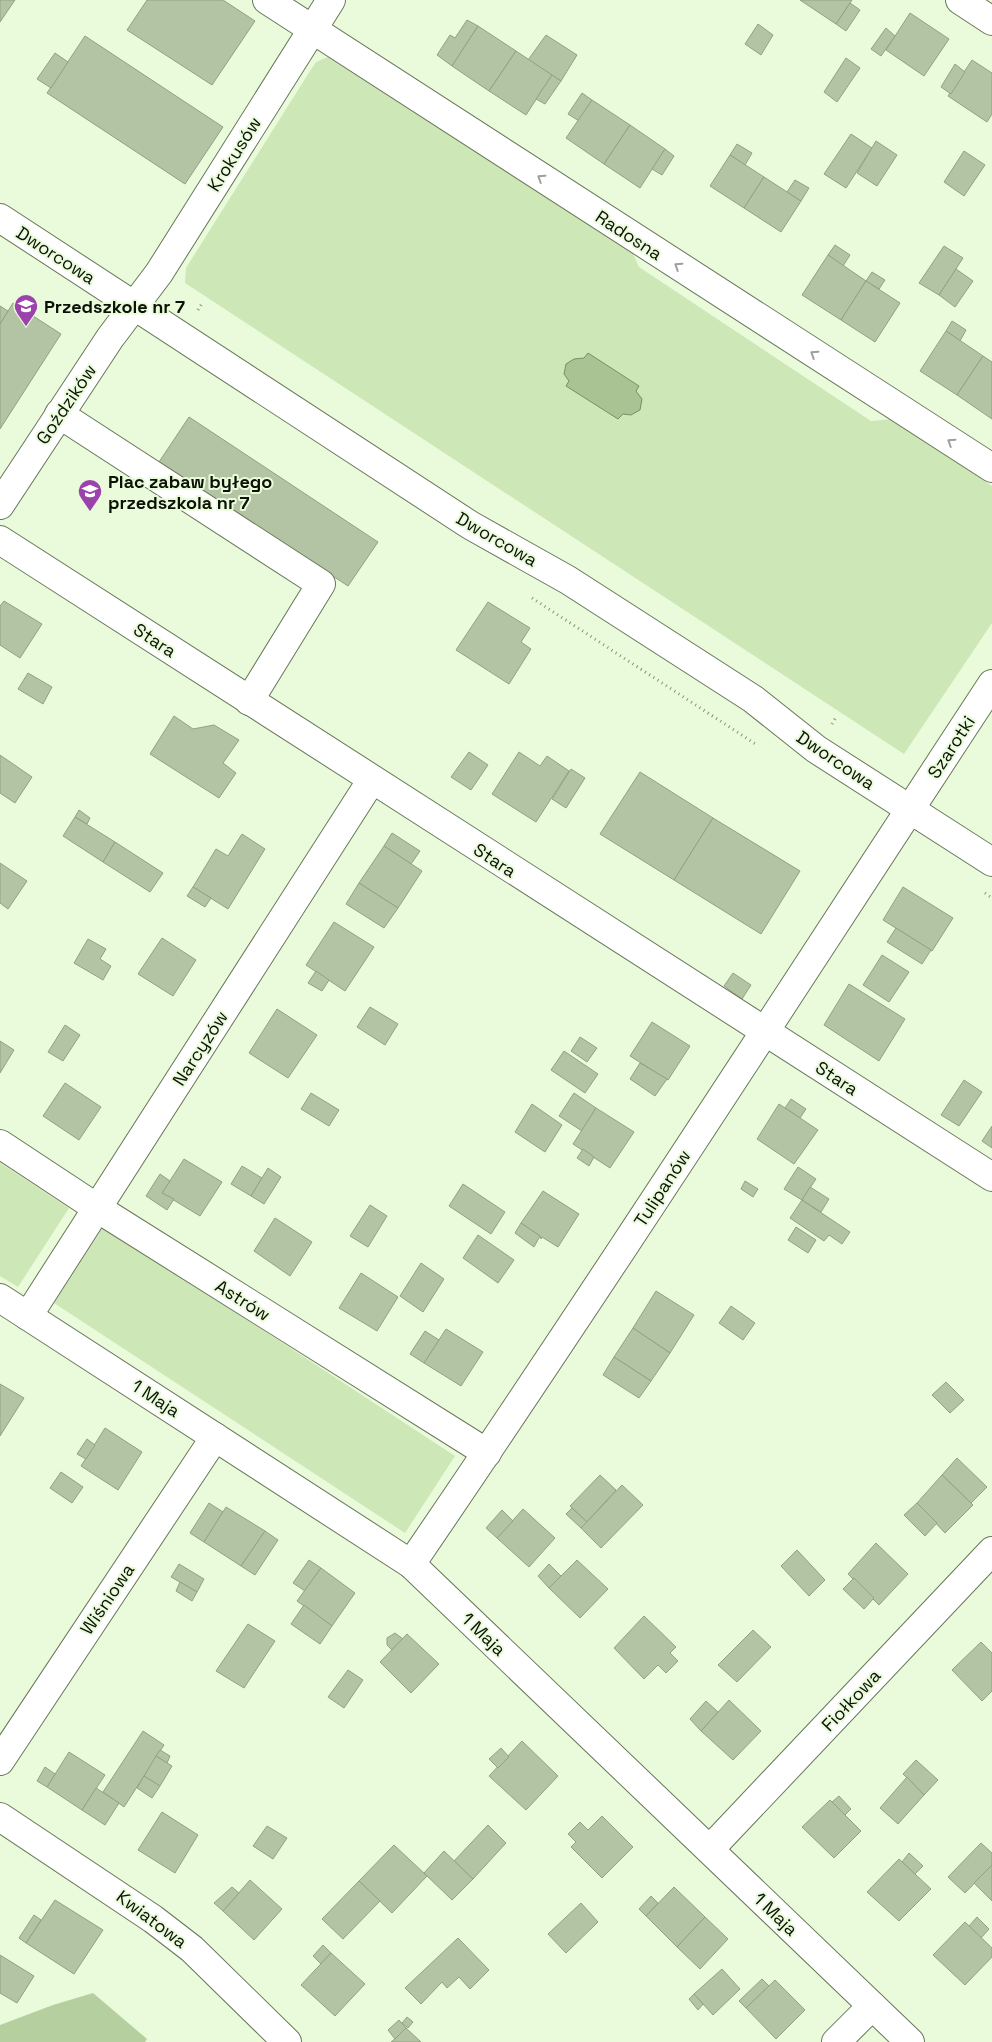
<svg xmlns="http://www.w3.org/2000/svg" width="992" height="2042" font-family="'Space Grotesk',sans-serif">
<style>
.green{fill:#cee7b7}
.forest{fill:#b6cf9e}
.water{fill:#aac392;stroke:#7b8e68}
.building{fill:#b3c4a4;stroke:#91a182}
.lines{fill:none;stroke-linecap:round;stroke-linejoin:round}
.minor-casing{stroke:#687759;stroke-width:30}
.path{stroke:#86937c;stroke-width:3;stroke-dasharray:1 4;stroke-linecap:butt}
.minor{stroke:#fff;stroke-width:28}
.oneway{stroke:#9ea09c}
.labels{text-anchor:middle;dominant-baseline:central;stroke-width:4;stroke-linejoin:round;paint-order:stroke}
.street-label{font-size:18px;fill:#0c1207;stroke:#e9fbda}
.poi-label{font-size:18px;font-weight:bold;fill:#0c1207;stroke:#e9fbda;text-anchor:start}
</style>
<rect width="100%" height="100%" fill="#e9fbda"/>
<g class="green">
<path d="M328,57l11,4 291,186 9,20 232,154 22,-2 99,67v137l-88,131 -719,-471 1,-15 124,-197 6,-9z"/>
<path d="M0,1163l69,45 -51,79 -18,-11z"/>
<path d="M104,1226l351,230 -50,77 -351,-230z"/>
</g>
<path class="forest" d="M93,1993l54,46 -2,3h-145v-17l53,-20z"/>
<path class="water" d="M588,353l51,33 -3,5 6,8 -2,11 -9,5 -8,-1 -5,5 -52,-33 3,-5 -5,-7 2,-10 8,-5 10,-1z"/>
<g class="building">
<path d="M0,0h15l-15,22z"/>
<path d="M147,0h76l32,21 -43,64 -85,-55z"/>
<path d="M800,0h52l-16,24z"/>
<path d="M850,3l10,7 -14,21 -10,-7z"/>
<path d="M910,13l39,26 -25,37 -38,-26z"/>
<path d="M467,20l11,6 -26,40 -15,-11 13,-20 5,3z"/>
<path d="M758,24l15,11 -12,20 -16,-11z"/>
<path d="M478,26l38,25 -27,40 -37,-25z"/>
<path d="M886,28l9,8 -14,20 -10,-7z"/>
<path d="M546,35l31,20 -16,26 -33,-21z"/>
<path d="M85,36l138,91 -38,57 -138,-91z"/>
<path d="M516,51l36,24 -26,40 -37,-24z"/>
<path d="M55,53l13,9 -17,26 -14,-9z"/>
<path d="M846,58l14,10 -23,34 -13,-10z"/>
<path d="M972,60l20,13v41l-5,8 -39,-26z"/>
<path d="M955,64l10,8 -14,22 -10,-7z"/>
<path d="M552,75l9,6 -16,23 -9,-5z"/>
<path d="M582,93l10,7 -13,21 -11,-7z"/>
<path d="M592,100l38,25 -26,39 -38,-26z"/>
<path d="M630,125l35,24 -25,39 -36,-24z"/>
<path d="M851,134l21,14 -26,40 -22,-14z"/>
<path d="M876,141l21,14 -20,31 -20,-13z"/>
<path d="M737,144l15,9 -7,12 -15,-10z"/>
<path d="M665,149l9,7 -12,19 -10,-6z"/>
<path d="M964,151l21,14 -21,31 -20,-14z"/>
<path d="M730,155l34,22 -20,31 -34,-22z"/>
<path d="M764,177l37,24 -20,31 -37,-24z"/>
<path d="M795,180l14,8 -8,13 -14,-9z"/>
<path d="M835,245l15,10 -7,11 -15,-11z"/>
<path d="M944,246l19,12 -24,37 -20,-12z"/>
<path d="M828,255l38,26 -25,39 -39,-25z"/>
<path d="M956,269l17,12 -18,26 -16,-12z"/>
<path d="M872,272l13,8 -6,9 -13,-8z"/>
<path d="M866,281l34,22 -25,39 -34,-22z"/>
<path d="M13,303l48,31 -61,95v-105z"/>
<path d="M0,306l8,5 -8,13z"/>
<path d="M952,321l14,9 -6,11 -14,-10z"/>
<path d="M946,331l37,25 -26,39 -37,-24z"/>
<path d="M983,356l9,6v57l-35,-24z"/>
<path d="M189,417l189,125 -30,44 -189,-124z"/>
<path d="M4,601l38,23 -22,34 -20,-13v-39z"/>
<path d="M488,602l42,26 -9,14 10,7 -22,35 -53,-34z"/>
<path d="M28,673l24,14 -9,17 -25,-15z"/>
<path d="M174,716l19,13 21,-4 25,15 -16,23 13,10 -17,25 -69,-44z"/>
<path d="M469,752l19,13 -17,25 -20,-13z"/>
<path d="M519,752l21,14 7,-10 22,15 -33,51 -44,-28z"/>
<path d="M0,755l32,22 -17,26 -15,-10z"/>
<path d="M571,769l14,9 -19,30 -14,-9z"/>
<path d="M640,772l73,46 -39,62 -74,-46z"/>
<path d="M79,810l11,8 -3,6 -12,-7z"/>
<path d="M75,817l40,25 -12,20 -40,-26z"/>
<path d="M713,818l87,53 -39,63 -87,-54z"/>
<path d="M392,833l28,18 -9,13 -27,-18z"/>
<path d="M242,834l23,15 -37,60 -35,-22 23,-38 12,7z"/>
<path d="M115,842l48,31 -13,19 -47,-30z"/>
<path d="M384,846l38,25 -24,37 -39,-25z"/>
<path d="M0,863l27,18 -19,28 -8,-6z"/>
<path d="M359,883l39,25 -14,20 -38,-24z"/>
<path d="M193,887l18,11 -6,9 -18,-11z"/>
<path d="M903,887l50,31 -21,33 -49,-31z"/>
<path d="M334,922l40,25 -29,44 -39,-26z"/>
<path d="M896,928l35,22 -9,14 -35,-22z"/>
<path d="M162,938l34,22 -23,36 -35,-22z"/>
<path d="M88,939l18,10 -6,10 11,7 -8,14 -29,-17z"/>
<path d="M882,955l27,17 -20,30 -26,-17z"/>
<path d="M316,971l13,9 -7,11 -14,-8z"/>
<path d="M733,973l18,12 -9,14 -18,-13z"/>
<path d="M849,984l56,35 -26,42 -55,-36z"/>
<path d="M370,1007l28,17 -13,21 -28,-18z"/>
<path d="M277,1009l40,26 -29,43 -39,-25z"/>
<path d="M652,1022l38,24 -22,34 -38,-24z"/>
<path d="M65,1025l15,10 -17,26 -15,-9z"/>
<path d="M580,1037l17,11 -10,14 -16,-11z"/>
<path d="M0,1041l14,9 -14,23z"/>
<path d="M564,1051l34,23 -13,19 -34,-23z"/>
<path d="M640,1063l27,16 -12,17 -25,-17z"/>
<path d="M964,1080l18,12 -23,34 -18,-11z"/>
<path d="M65,1083l36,24 -22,33 -36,-24z"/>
<path d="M311,1093l28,17 -10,16 -28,-17z"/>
<path d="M574,1093l22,15 -14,23 -23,-15z"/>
<path d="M791,1099l15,10 -6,9 -15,-10z"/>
<path d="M532,1104l30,21 -17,27 -30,-20z"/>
<path d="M779,1104l39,26 -24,34 -37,-25z"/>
<path d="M596,1108l38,24 -24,36 -37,-24z"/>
<path d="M992,1126v22l-10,-7z"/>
<path d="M583,1149l11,8 -5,9 -12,-8z"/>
<path d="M184,1159l38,23 -22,34 -38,-23z"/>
<path d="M242,1166l20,12 -11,18 -20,-12z"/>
<path d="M798,1167l18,12 -14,21 -18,-11z"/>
<path d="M268,1168l13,9 -17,27 -13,-8z"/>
<path d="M160,1174l10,7 -8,12 12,6 -7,11 -21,-14z"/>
<path d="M745,1181l13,8 -5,8 -12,-8z"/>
<path d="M463,1184l42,28 -14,22 -42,-28z"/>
<path d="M810,1187l19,12 -8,13 -19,-12z"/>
<path d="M543,1191l36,23 -21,33 -16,-10 -1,2 -1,-3 -19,-13z"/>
<path d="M802,1200l48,32 -8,12 -13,-9 -5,6 -34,-23z"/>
<path d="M370,1205l17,11 -19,31 -18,-11z"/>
<path d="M275,1218l37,24 -22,34 -36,-25z"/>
<path d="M521,1223l19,13 -6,11 -19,-14z"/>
<path d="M796,1227l20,13 -8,13 -20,-13z"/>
<path d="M478,1235l36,25 -16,23 -35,-25z"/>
<path d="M421,1263l23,16 -21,33 -23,-16z"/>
<path d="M361,1273l37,24 -21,34 -38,-23z"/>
<path d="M656,1291l38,24 -24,38 -37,-25z"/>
<path d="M731,1306l24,17 -12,17 -24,-17z"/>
<path d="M633,1328l37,25 -19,28 -37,-24z"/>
<path d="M446,1329l37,23 -22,34 -37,-23z"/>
<path d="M425,1331l14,9 -15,23 -14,-9z"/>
<path d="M614,1357l37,24 -12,17 -36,-23z"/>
<path d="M946,1382l18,18 -14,13 -18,-18z"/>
<path d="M0,1384l24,14 -24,38z"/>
<path d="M105,1428l37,24 -24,38 -37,-24z"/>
<path d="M87,1439l8,6 -9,14 -9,-5z"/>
<path d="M957,1458l30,29 -16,16 -29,-28z"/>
<path d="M61,1472l22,15 -11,16 -22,-15z"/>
<path d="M600,1475l16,15 -29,32 -17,-16z"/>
<path d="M942,1475l31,30 -28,28 -28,-30z"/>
<path d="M622,1485l21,20 -42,43 -20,-20z"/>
<path d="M209,1503l14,9 -19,30 -14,-9z"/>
<path d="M917,1503l20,20 -12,13 -21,-21z"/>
<path d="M226,1507l39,24 -24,35 -37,-24z"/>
<path d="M572,1508l15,14 -6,6 -15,-14z"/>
<path d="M523,1509l32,29 -26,29 -32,-29z"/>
<path d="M502,1510l11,11 -16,17 -11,-10z"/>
<path d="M265,1531l13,9 -23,35 -14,-9z"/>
<path d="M876,1543l32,31 -29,31 -31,-31z"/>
<path d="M797,1550l28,30 -16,16 -28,-30z"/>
<path d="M309,1560l12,8 -16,23 -12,-8z"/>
<path d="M577,1560l31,29 -28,29 -31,-30z"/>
<path d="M179,1564l25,15 -7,13 -26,-15z"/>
<path d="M549,1564l12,12 -12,12 -11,-12z"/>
<path d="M321,1568l34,25 -23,33 -35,-25z"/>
<path d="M854,1578l20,20 -10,11 -21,-20z"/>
<path d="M180,1582l17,10 -5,9 -16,-10z"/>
<path d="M304,1605l28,21 -12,18 -29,-20z"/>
<path d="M644,1616l32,31 -6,6 8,8 -12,12 -8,-8 -14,14 -30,-31z"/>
<path d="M248,1624l27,17 -31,47 -28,-17z"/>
<path d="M753,1630l18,17 -34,35 -19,-17z"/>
<path d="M395,1633l8,6 -11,11 -5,-5v-7z"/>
<path d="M407,1634l32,30 -28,29 -31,-31z"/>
<path d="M981,1642l11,11v38l-10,10 -30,-31z"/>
<path d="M348,1670l15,10 -19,28 -16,-11z"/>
<path d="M729,1700l32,31 -28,29 -32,-29z"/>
<path d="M706,1701l12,11 -17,19 -11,-12z"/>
<path d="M143,1731l21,14 -40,62 -21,-15z"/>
<path d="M522,1741l36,35 -32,34 -37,-34z"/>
<path d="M501,1748l8,9 -11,11 -9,-9z"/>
<path d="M160,1750l10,6 -3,7 -11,-7z"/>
<path d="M69,1752l36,23 -23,35 -35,-23z"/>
<path d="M156,1756l16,10 -12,20 -16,-10z"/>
<path d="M916,1760l22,20 -14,15 -21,-21z"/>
<path d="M45,1767l10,7 -8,13 -10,-6z"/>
<path d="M144,1776l16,10 -8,12 -15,-10z"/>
<path d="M907,1777l17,18 -26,29 -18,-16z"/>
<path d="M96,1788l23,15 -14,22 -23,-15z"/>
<path d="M839,1796l12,13 -6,6 -13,-13z"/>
<path d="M830,1800l31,31 -27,27 -32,-31z"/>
<path d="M162,1812l36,23 -23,38 -37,-23z"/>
<path d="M602,1816l31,31 -31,31 -31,-31 5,-5 -8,-8 12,-12 8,8z"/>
<path d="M488,1825l18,18 -33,36 -19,-18z"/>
<path d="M267,1826l20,12 -14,21 -20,-13z"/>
<path d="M981,1843l11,10v12l-27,28 -17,-16z"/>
<path d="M394,1845l33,31 -35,37 -33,-32z"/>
<path d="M444,1851l29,28 -21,21 -28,-27z"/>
<path d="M909,1853l14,13 -8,8 -13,-12z"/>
<path d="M899,1859l32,30 -32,32 -32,-29z"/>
<path d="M992,1865v36l-18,-18z"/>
<path d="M250,1880l32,29 -28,31 -31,-29z"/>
<path d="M359,1881l21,20 -37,38 -21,-20z"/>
<path d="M232,1887l7,6 -16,18 -9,-8z"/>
<path d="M674,1887l31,30 -28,30 -31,-31z"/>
<path d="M651,1896l7,7 -12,13 -7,-7z"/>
<path d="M55,1900l48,30 -29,44 -48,-31z"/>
<path d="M581,1903l17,19 -32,31 -18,-19z"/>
<path d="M34,1915l7,5 -15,23 -7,-5z"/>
<path d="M705,1917l23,22 -28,30 -23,-22z"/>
<path d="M977,1917l12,12 -8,9 -12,-12z"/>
<path d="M965,1922l27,26v9l-27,28 -32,-30z"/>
<path d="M458,1938l31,32 -19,19 -11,-12 -12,11 -5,-6 -21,22 -16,-16z"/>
<path d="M323,1945l8,8 -10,11 -8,-8z"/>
<path d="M331,1953l34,31 -30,32 -34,-31z"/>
<path d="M0,1955l34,21 -17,27 -17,-10z"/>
<path d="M722,1969l18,20 -27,26 -19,-21z"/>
<path d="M762,1979l7,7 -23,22 -7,-7z"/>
<path d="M775,1980l30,30 -29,29 -30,-31z"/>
<path d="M694,1994l9,10 -5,6 -9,-11z"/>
<path d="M407,2017l6,5 -5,6 -6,-5z"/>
<path d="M399,2020l7,8 -11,11 -7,-9z"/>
<path d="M406,2028l15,14h-30l4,-3z"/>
</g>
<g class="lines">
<g class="minor-casing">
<g id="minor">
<path d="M267,0l725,468"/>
<path d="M960,0l32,21"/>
<path d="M0,218l470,307 98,55 185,119 63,50 176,113"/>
<path d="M59,414l262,170 -72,117"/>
<path d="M0,505l110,-167 49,-65 172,-273"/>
<path d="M0,540l992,637"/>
<path d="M0,1144l97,64 390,245"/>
<path d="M0,1298l411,266 499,478"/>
<path d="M28,1316l343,-535"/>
<path d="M411,1564c198,-290 388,-586 581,-880"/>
<path d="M0,1761l215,-324"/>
<path d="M0,1817l153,102 39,30 95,93"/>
<path d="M710,1849l282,-298"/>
<path d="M836,2042l36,-36"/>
</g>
</g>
<g class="path">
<path d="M198,310l5,-8"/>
<path d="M532,598l225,147"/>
<path d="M832,724l4,-7"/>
<path d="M985,893l7,5"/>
</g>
<use href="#minor" class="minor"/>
</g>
<defs><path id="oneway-chevron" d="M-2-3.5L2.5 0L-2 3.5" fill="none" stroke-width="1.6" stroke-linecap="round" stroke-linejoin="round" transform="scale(1.25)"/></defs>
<g class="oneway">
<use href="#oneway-chevron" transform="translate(541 178) rotate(-147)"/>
<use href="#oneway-chevron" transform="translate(678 266) rotate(-147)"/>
<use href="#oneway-chevron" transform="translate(814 354) rotate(-147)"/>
<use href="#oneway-chevron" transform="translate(951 442) rotate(-147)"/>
</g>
<defs>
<g id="school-pin" transform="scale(1.25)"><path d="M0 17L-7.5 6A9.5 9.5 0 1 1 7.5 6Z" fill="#9c42ad" stroke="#e9fbda"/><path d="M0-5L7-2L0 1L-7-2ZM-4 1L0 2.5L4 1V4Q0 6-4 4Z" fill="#fff"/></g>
</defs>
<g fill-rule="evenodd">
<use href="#school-pin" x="26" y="306"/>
<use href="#school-pin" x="90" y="491"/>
</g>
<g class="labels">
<g class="street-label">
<text transform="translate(234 154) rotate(-58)">Krokusów</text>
<text transform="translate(629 235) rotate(33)">Radosna</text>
<text transform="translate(56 255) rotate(33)">Dworcowa</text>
<text transform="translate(66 404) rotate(-56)">Goździków</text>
<text transform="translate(497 539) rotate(30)">Dworcowa</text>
<text transform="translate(155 640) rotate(33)">Stara</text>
<text transform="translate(951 747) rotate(-57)">Szarotki</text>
<text transform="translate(836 760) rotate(34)">Dworcowa</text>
<text transform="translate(495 860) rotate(33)">Stara</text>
<text transform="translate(200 1048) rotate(-57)">Narcyzów</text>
<text transform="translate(837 1078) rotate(33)">Stara</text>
<text transform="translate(662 1188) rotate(-57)">Tulipanów</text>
<text transform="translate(243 1300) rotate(32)">Astrów</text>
<text transform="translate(156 1398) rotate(33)">1 Maja</text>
<text transform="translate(107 1599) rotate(-56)">Wiśniowa</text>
<text transform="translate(484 1634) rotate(44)">1 Maja</text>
<text transform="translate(851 1700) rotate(-47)">Fiołkowa</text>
<text transform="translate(776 1914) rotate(44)">1 Maja</text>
<text transform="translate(152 1919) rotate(37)">Kwiatowa</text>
</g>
<g class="poi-label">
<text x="44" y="306">Przedszkole nr 7</text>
<text x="108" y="481">Plac zabaw byłego<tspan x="108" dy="21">przedszkola nr 7</tspan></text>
</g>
</g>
</svg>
